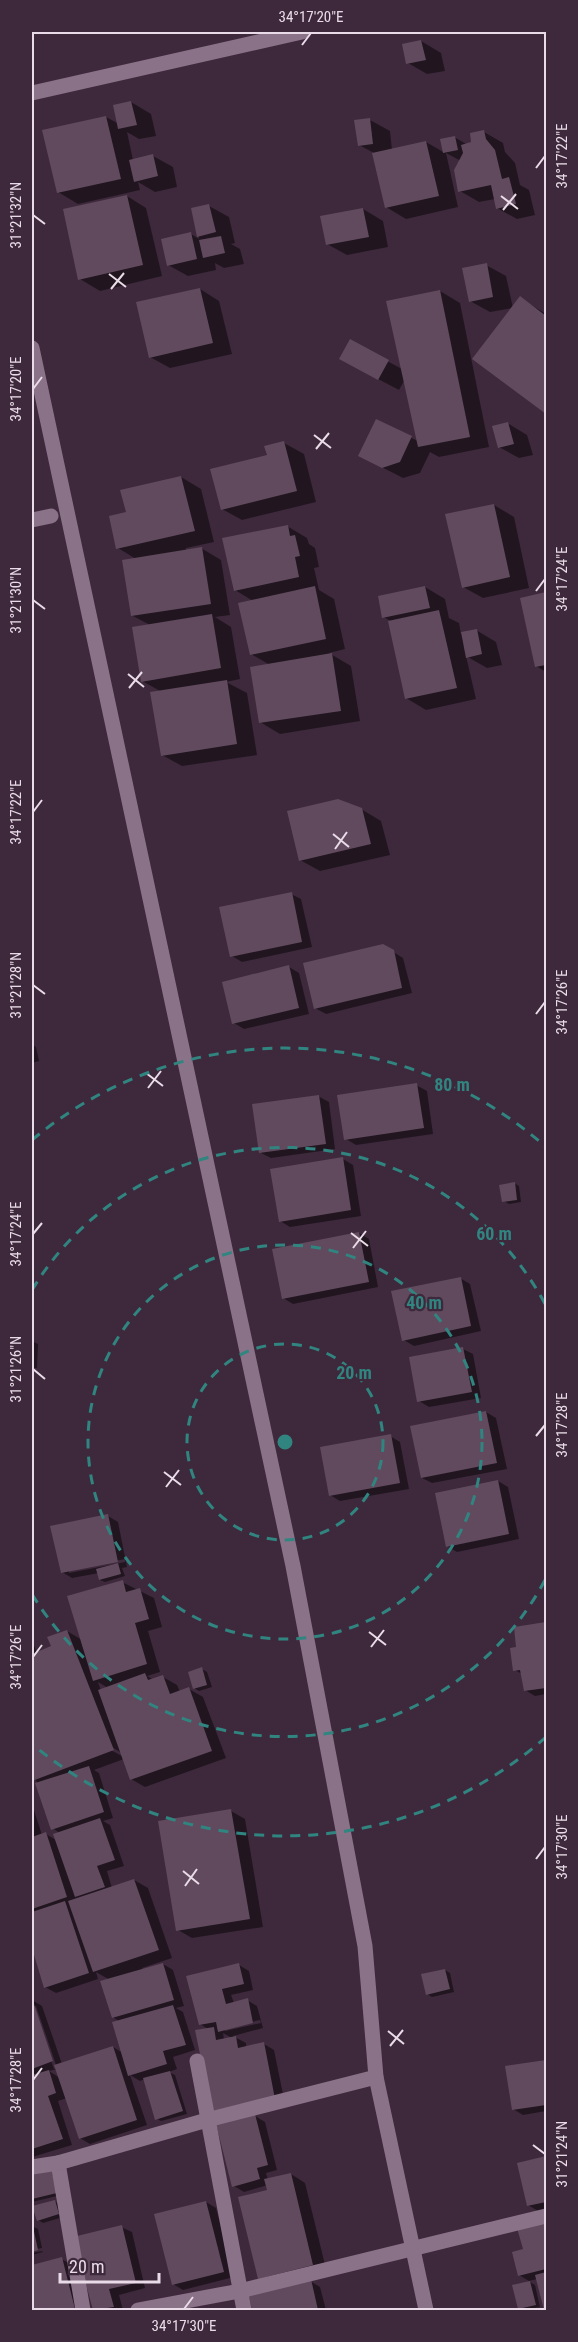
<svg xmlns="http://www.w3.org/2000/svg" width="578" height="2342" font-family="'Roboto Condensed',sans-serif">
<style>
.shadow{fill:#0007;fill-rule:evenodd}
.building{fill:#614a5e}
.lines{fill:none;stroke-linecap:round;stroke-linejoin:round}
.minor{stroke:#8a7288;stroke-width:15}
.ticks{fill:none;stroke:#e9dbe7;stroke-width:2}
.ring{fill:none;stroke:#308580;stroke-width:3;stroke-dasharray:10 8}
.centre{fill:#308580;stroke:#3e293c;stroke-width:3}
.ring-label{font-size:18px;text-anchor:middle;font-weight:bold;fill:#308580;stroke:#3e293c;stroke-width:4.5;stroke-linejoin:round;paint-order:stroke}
.neatline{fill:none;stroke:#e9dbe7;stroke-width:2}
.ticks-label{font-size:15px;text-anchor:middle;fill:#e9dbe7}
</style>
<rect width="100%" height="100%" fill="#3e293c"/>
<g class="shadow">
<path d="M421,41l20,12 4,18 -18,3 -19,-11z"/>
<path d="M131,102l20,12 5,22 -17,3 -12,-7 6,28 20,-4 20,11 4,20 -22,5 -17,-10 2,8 -62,14 -20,-12 48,-75 13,7z"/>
<path d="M370,120l20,11 2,19 34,-8 19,11 -3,-13 12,-3 14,8 16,-13 19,11 2,9 10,11 5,22 9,5 6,25 -18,4 -20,-11 -2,-9 -16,3 -19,-11 1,-30 -15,-8 12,54 -52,12 -20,-12 -12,-54 -15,-8z"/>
<path d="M127,196l19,12 16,68 -62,15 -20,-12z"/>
<path d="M209,206l20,11 6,26 -4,1 9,5 4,15 -20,4 -9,-5 1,7 -28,6 -20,-11 23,-31 8,5 -6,-30z"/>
<path d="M363,209l20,12 5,26 -41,8 -20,-11z"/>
<path d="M486,265l20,11 7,32 -23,4 -20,-11z"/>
<path d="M200,289l19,12 13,53 -62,14 -20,-11z"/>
<path d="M440,291l20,12 29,144 -50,10 -9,-5 -10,21 -17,5 -43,-22 16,-35 42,20 -13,-62 -6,11 -38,-20 -11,-29 52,28z"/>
<path d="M520,298l26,16v98l-71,-53z"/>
<path d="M507,423l20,12 6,20 -14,3 -20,-11z"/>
<path d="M284,443l20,11 12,48 -74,18 -20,-11 46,-53z"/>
<path d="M181,477l20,12 13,53 -28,6v3l15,-3 20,12 9,55 -15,2 16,10 9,52 -14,3 21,11 10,62 -75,11 -20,-11v-63l-20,-11 8,-56 -17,-9 3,-57 -18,-11 10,-34z"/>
<path d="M494,505l20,12 15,71 -46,10 -20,-11z"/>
<path d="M287,526l20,12 2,6 6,4 4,19 -5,1 5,22 15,9 11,50 -16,4 22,13 9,55 -80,13 -20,-12 10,-57 -19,-11 2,-53 -18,-11z"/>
<path d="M425,587l20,12 4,19 10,5 2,11 15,-4 20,12 6,23 -15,3 -21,-12 10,43 -50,11 -20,-12 -14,-76 -8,-5z"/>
<path d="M546,594v78l-10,-6 -15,-67z"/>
<path d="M361,809l20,12 9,34 -70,16 -20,-11z"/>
<path d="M291,894l10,5 11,48 -70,15 -10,-6z"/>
<path d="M382,945l21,13 9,35 -86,21 -11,-6z"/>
<path d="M289,967l10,6 10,41 -65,15 -10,-6z"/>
<path d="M32,1044l4,3 3,14 -7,2z"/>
<path d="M416,1085l11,6 6,43 -77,11 -10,-6z"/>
<path d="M318,1096l11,6 6,47 -64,9 -10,-5z"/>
<path d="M343,1159l10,6 8,51 -71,11 -10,-6z"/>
<path d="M514,1183l5,3 2,16 -12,2 -5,-3z"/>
<path d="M359,1233l10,6 9,48 -85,17 -10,-6z"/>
<path d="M460,1278l10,6 11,47 -67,15 -10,-6z"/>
<path d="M32,1341l6,3 -1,24h-5z"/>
<path d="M463,1349l10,5 8,44 -52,9 -10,-6z"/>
<path d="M486,1412l10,6 11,51 -75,14 -10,-5z"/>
<path d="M390,1436l10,6 9,47 -69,12 -10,-6z"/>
<path d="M498,1481l10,6 11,52 -62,13 -10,-6z"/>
<path d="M108,1516l10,6 9,45 -5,1 3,8 -20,6 -5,-2 -1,-7 -27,5 -10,-6zM125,1559v3l-56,11v-3z"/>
<path d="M122,1582l32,16 8,29 -14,4 12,41 -13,4 7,4 9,-3 14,8 3,7 9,-3 14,8 23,61 -81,29 -14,-8 -7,-20 -30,11 5,3 14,45 -10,3 7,4 14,41 -17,5 5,17 22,-8 14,8 24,70 -30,10 1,2 20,-6 10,6 11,36 -8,2 7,4 12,38 -22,7 4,12 -8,3 6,3 12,39 -26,7 -4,-2 -12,-40 -5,2 -10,-6 17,50 -57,19 -10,-6 -13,-40 -9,3 14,44 -40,12v-157l10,6 20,58 51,-17 10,6 -3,-31 -7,-5 -3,-37 -14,-8 2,7 -42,14 -11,-6 -13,-43v-140l10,31 4,-1 10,6 4,-7 -8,-5 -15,-46 -5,-7v-135l5,13 16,-6 14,-16 15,9zM98,1682l10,6 -7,3zM108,1745l14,8v3l-15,-8zM33,2006h3l21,62 -3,1zM57,2069l3,9 -11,-7z"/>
<path d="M546,1624v70l-11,2 -10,-6 -3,-16 -7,-4 3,-21 -3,-20z"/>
<path d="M202,1669l5,3 5,15 -13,4 -5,-3z"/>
<path d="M231,1811l14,8 18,108 -71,11 -14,-8z"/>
<path d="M239,1965l10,6 4,19 -22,5 3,8 13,-3 10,6 6,22 -30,8 13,7v5l18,-4 10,6 11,54 -62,13 -15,-88 -8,-5 -12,-47zM260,2020l1,3 -36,8v-3zM223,2033l9,5 -8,1z"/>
<path d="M445,1970l5,3 4,19 -22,5 -5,-3z"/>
<path d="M546,2061v50l-23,4 -10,-6 -6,-42z"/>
<path d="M255,2116l10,6 12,48 -11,3 2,7 23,-6 14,9 22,90 -68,5 10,-87 -1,-6 -24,7 -10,-6z"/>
<path d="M546,2158v51l-8,2 -10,-6 -10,-41z"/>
<path d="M51,2170l10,25 -29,7v-28z"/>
<path d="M54,2201l5,3 4,13 -20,6 -5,-3z"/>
<path d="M206,2202l10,6 18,69 -51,13 -10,-6z"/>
<path d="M546,2222v88l-9,-31 -8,2 -10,-6 6,-24z"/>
<path d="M32,2226l6,3 4,19 -10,2z"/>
<path d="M121,2227l11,5 13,56 -26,7 4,15h-29l-19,-72z"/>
<path d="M42,2251l1,1 -11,3v-2z"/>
<path d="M61,2259l10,5 12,46h-51v-44z"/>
<path d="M310,2281l10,6 6,23h-73l-4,-16z"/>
<path d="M530,2282l5,3 5,22 -17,3 -4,-2z"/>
</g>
<g class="building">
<path d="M421,40l5,20 -20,4 -4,-20z"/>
<path d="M131,101l6,24 -19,4 -5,-24z"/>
<path d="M106,116l15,63 -64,14 -15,-63z"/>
<path d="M370,118l3,26 -15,2 -4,-26z"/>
<path d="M484,130l2,9 9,11 7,29 7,-2 7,27 -20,5 -5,-24 -33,7 -4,-22 9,-17 -2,-8 10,-3 -1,-9z"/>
<path d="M455,136l3,14 -15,3 -3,-14z"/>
<path d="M426,141l13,55 -54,12 -13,-55z"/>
<path d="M153,154l5,22 -24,6 -5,-22z"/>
<path d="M127,195l16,70 -65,15 -15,-71z"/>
<path d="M209,204l7,28 -19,5 -6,-29z"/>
<path d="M363,208l6,29 -43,8 -6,-29z"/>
<path d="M191,232l6,27 -30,7 -6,-27z"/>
<path d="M221,236l4,17 -22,5 -4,-18z"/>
<path d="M487,263l6,34 -24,5 -7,-34z"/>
<path d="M200,288l13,55 -64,15 -13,-56z"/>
<path d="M440,290l30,147 -52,10 -32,-146z"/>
<path d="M520,296l26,20v98l-74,-55z"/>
<path d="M350,339l39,21 -11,20 -39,-21z"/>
<path d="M376,419l36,17 -12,26 -18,6 -24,-12z"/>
<path d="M508,422l6,22 -16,4 -6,-22z"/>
<path d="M284,441l13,50 -76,19 -11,-41 57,-14 -3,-9z"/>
<path d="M181,476l14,55 -79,18 -7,-33 17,-4 -6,-22z"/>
<path d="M494,504l16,73 -48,11 -17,-74z"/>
<path d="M288,525l2,11 5,-1 5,21 -5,1 4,20 -65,14 -12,-53z"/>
<path d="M202,547l9,57 -80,12 -9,-56z"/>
<path d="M315,586l11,53 -76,16 -12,-52z"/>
<path d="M425,586l5,22 -48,10 -4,-22z"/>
<path d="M546,592v73l-11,2 -15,-69z"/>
<path d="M439,610l18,78 -52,11 -17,-78z"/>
<path d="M212,614l9,54 -80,14 -9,-55z"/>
<path d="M477,629l5,25 -16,4 -5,-26z"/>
<path d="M332,653l9,58 -82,12 -9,-56z"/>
<path d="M227,680l10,64 -76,12 -11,-64z"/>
<path d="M338,799l24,9 9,36 -72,17 -12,-50z"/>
<path d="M292,892l10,50 -72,15 -11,-50z"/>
<path d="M383,944l11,6 8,38 -88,21 -11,-46z"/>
<path d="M289,965l10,43 -67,16 -10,-42z"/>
<path d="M417,1083l7,45 -80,12 -7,-45z"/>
<path d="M319,1095l7,49 -67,9 -7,-49z"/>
<path d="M343,1157l8,53 -72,12 -9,-53z"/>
<path d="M515,1182l2,18 -15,2 -3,-17z"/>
<path d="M359,1232l10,50 -87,17 -10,-50z"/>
<path d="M461,1277l10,49 -69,15 -11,-50z"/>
<path d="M463,1347l9,45 -55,10 -8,-45z"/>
<path d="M486,1411l11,52 -76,15 -11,-52z"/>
<path d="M391,1434l9,49 -71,13 -9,-49z"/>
<path d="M498,1480l11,54 -63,13 -11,-54z"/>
<path d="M108,1514l10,48 -57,11 -11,-47z"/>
<path d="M118,1563l3,11 -22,6 -3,-11z"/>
<path d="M123,1580l3,12 14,-4 9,31 -14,4 12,41 -54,17 -26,-85z"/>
<path d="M546,1622v66l-22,3 -4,-21 -7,1 -3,-23 6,-1 -2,-20z"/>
<path d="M67,1630l47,120 -82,31v-127l19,-8 -4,-9z"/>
<path d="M202,1667l5,18 -14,4 -5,-17z"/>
<path d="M145,1673l3,7 15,-5 7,19 19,-7 23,64 -82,29 -32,-90z"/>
<path d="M89,1766l15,46 -53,18 -16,-47z"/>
<path d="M231,1809l19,110 -74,12 -18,-110z"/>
<path d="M100,1818l15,42 -18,6 8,21 -30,10 -22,-63z"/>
<path d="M46,1832l21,65 -35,12v-72z"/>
<path d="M134,1879l25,71 -66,22 -25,-71z"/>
<path d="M65,1901l24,72 -45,15 -12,-40v-36z"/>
<path d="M163,1963l11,37 -62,18 -12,-37z"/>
<path d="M239,1963l5,21 -22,5 4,15 22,-6 5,25 -35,9 -2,-10 -17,3 -13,-49z"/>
<path d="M445,1969l5,20 -24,6 -5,-21z"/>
<path d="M32,1998l21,63 -21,8z"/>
<path d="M173,2005l13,40 -23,6 4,13 -39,12 -16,-54z"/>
<path d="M214,2027l2,13 20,-4 2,12 26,-6 11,57 -63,13 -17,-82z"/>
<path d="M113,2046l24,74 -58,19 -25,-74z"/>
<path d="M546,2060v45l-34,5 -7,-44z"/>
<path d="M49,2070l7,23 -8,3 15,43 -31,10v-74z"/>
<path d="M170,2071l13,40 -28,9 -12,-42z"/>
<path d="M255,2114l13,51 -11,3 3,11 -28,8 -16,-63z"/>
<path d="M546,2156v46l-19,4 -10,-43z"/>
<path d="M51,2168l6,25 -25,6v-26z"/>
<path d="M291,2173l22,92 -55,14 -20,-82 29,-7 -3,-11z"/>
<path d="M55,2200l4,14 -22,7 -5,-15z"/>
<path d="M206,2201l18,71 -52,13 -18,-71z"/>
<path d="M546,2220v49l-28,7 -6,-24 11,-3 -6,-21z"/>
<path d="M32,2222l6,28 -6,2z"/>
<path d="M122,2225l14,58 -27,6 5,18 -21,3 -20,-73z"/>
<path d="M62,2257l13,52 -43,1v-45z"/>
<path d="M546,2272v38h-2l-9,-35z"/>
<path d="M311,2279l7,31h-66l-4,-17z"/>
<path d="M530,2281l6,24 -18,4 -6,-24z"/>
</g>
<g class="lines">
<g class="minor">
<path d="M32,93l270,-61"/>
<path d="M32,348l261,1218 72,380 11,131 50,233"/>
<path d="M32,520l19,-4"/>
<path d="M197,2061l47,249"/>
<path d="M58,2163l25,147"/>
<path d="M32,2167l26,-4 149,-43 169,-43"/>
<path d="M138,2310l102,-19 306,-75"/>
</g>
</g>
<path class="ticks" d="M302,45l9,-12M536,168l9,-12M501,196l17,13M503,210l13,-16M33,215l12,9M109,274l17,13M111,289l13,-16M33,389l9,-12M314,435l17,13M316,449l13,-16M536,591l9,-12M33,600l12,9M128,674l16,13M129,688l13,-16M33,812l9,-12M333,834l16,13M335,849l12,-17M33,985l12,9M536,1014l9,-12M146,1073l17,13M148,1088l13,-17M351,1233l17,13M33,1234l9,-11M353,1248l13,-17M33,1369l12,10M536,1436l9,-11M164,1472l17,13M166,1487l13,-17M369,1632l17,13M371,1647l13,-17M33,1657l9,-12M536,1859l9,-12M183,1871l16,13M185,1886l12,-17M388,2031l16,13M390,2046l13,-16M33,2080l9,-12M533,2145l12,9M184,2309l9,-12"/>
<g class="ring">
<circle cx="285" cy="1442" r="98"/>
<circle cx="285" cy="1442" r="197"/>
<path d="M545 1580A295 295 0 0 1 32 1594M32 1290A295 295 0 0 1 545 1304"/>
<path d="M546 1737A394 394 0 0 1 32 1744M32 1140A394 394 0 0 1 546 1147"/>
</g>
<circle cx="285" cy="1442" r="9" class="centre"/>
<g class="ring-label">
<text x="452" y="1091">80 m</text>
<text x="494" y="1240">60 m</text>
<text x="424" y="1309">40 m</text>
<text x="354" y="1379">20 m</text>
</g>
<rect width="578" height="2342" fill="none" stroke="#3e293c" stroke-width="66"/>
<path d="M60 2273v9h99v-9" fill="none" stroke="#e9dbe7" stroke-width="3"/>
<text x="69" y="2273" font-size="18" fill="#e9dbe7" stroke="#3e293c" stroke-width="4.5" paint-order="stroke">20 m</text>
<rect x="33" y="33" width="512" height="2276" class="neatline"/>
<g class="ticks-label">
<text x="311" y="22">34°17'20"E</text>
<text transform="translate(562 156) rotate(-90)" y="5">34°17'22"E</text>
<text transform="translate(16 215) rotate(-90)" y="5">31°21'32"N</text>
<text transform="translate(16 389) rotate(-90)" y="5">34°17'20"E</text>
<text transform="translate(562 579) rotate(-90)" y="5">34°17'24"E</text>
<text transform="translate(16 600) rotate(-90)" y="5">31°21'30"N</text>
<text transform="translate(16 812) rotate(-90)" y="5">34°17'22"E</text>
<text transform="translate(16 985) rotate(-90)" y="5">31°21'28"N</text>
<text transform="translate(562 1002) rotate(-90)" y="5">34°17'26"E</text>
<text transform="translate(16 1234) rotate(-90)" y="5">34°17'24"E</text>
<text transform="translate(16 1369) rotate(-90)" y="5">31°21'26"N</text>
<text transform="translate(562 1425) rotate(-90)" y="5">34°17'28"E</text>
<text transform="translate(16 1657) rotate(-90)" y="5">34°17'26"E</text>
<text transform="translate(562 1847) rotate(-90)" y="5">34°17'30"E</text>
<text transform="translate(16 2080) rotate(-90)" y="5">34°17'28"E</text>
<text transform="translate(562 2154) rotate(-90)" y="5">31°21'24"N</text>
<text x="184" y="2331">34°17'30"E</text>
</g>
</svg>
